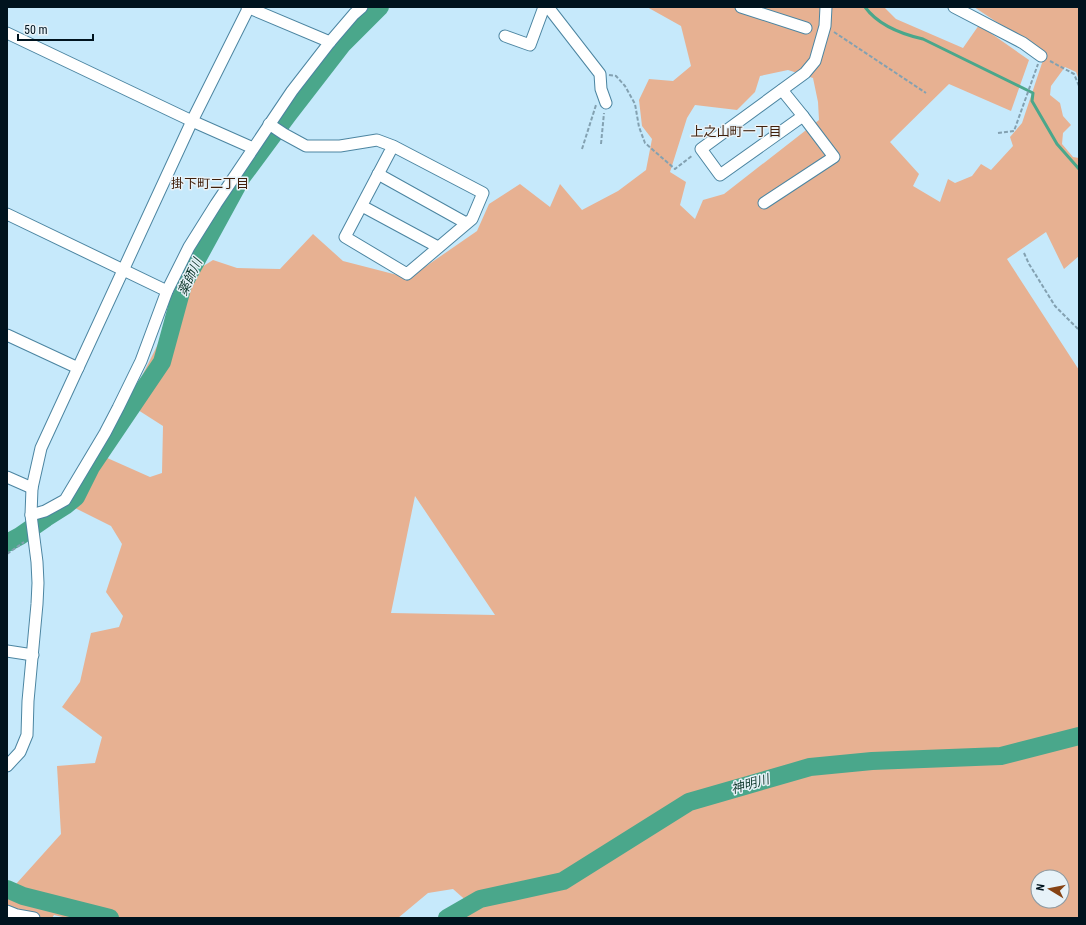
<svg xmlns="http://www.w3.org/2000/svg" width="1086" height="925" font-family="'Roboto Condensed','Noto Sans JP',sans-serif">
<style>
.green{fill:#e7b192;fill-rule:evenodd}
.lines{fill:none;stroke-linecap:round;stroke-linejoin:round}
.stream{stroke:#4aa78b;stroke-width:3}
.river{stroke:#4aa78b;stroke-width:18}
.minor-casing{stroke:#4c85a1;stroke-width:13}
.path{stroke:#83a1b1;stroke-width:2;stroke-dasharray:4 2;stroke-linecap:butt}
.minor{stroke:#fff;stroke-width:11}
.labels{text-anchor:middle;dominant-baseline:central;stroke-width:3;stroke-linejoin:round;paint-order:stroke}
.neighbourhood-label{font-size:13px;fill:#41200b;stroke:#e7f2f8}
.water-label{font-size:13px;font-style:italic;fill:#123b2f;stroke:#e7f2f8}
</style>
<rect width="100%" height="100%" fill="#c6e9fb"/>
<path class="green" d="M647,7h237l12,12 67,29 16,-23 50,35 -18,51 -62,-27 -59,58 29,32 -6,12 27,16 8,-23 7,4 17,-7 9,-12 10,6 22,-24 -3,-9 12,-14 23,-69 -71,-47h105v73l-3,-8 -11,-5 -14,19 -1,9 10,8 3,13 8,9 -8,8 -1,11 11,13 6,1v98l-15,13 -18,-37 -39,27 72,111v548h-624l15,-14 -17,-15 -25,4 -30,25h-331l-13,-3 -2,3h-45v-25h1l53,-59 -4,-68 38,-3 7,-26 -40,-30 18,-25 11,-49 28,-6 4,-11 -17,-24 16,-48 -11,-18 -40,-20 25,-53 54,24 12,-4 1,-47 -25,-16 -1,-24 57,-114 19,-12 24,8 43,1 33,-35 30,27 66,17 68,-47 12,-27 31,-20 30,23 10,-23 22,26 36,-19 28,-21 6,-31 -10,-13 -3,-26 10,-21 24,2 18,-15 -10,-40zM788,70l25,8 5,24 1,18 -95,74 -21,6 -8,19 -15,-14 6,-23 -16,-10 17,-54 8,-13 42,5 18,-18 5,-16zM415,496l80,119 -104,-2zM1038,877h24v24h-24z"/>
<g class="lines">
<path class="stream" d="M865,7c13,18 36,27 58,32l110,54 -1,8 25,43 22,25"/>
<g class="river">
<path d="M7,543l13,-7 26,-18 19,-12 11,-9 15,-30 71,-105 21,-77 59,-108 46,-62 54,-70 38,-38"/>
<path d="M7,889l16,7 87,22"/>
<path d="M447,918l33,-19 83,-18 126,-79 121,-35 62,-6 129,-5 78,-20"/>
</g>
<g class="minor-casing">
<g id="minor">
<path d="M247,7l83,35"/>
<path d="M548,7l52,67 1,15 5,14"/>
<path d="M741,7l65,21"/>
<path d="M954,7l69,36 18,13"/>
<path d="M7,33l185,88 61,27"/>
<path d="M505,36l25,9 14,-38"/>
<path d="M782,90l21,26"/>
<path d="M269,124l15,10 22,12h34l37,-6 16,6 90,47 -11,26 -65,55 -62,-37 48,-91"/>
<path d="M378,174l88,49"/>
<path d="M764,203l70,-46 -31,-41 -83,59 -19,-26 104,-76 10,-12 10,-35 1,-19"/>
<path d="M362,206l76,41"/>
<path d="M7,214l160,77"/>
<path d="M7,335l71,33"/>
<path d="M7,477l25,11"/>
<path d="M31,515l14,-4 20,-11 40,-67 13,-25 23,-47 26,-70 22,-44 27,-43 76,-113 38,-49 24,-28 8,-7"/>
<path d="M7,651l26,4"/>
<path d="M7,766l13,-14 7,-17 1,-34 9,-97 1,-21 -1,-21 -6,-47 1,-27 9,-40 151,-327 57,-114"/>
<path d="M7,911l10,4 17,3"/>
</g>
</g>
<g class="path">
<path d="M834,32l92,61"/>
<path d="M1050,61l24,13 5,12"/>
<path d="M609,75l7,1 9,10 10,18 4,23 6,16 30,26 18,-14"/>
<path d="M998,133l16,-2 24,-67"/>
<path d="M601,144l3,-31"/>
<path d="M582,149l14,-44"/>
<path d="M1024,253l5,11 26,42 24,24"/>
<path d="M7,554l17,-12"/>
</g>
<use href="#minor" class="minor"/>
</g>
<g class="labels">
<g class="neighbourhood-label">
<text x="736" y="131">上之山町一丁目</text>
<text x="210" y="183">掛下町二丁目</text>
</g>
<g class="water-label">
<text transform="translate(190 277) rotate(-65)">薬師川</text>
<text transform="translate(750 784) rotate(-16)">神明川</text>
</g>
</g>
<rect width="1086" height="925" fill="none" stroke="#00131e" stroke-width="16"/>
<g transform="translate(1050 889) rotate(280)"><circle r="19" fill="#e7f2f8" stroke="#8b99a1"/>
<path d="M0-3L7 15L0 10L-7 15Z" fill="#864314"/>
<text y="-6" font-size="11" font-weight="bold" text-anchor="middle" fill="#00131e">N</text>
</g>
<path d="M18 34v6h75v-6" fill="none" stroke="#00131e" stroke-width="2"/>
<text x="24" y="34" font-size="12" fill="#00131e" stroke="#e7f2f8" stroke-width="3" paint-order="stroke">50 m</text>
</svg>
